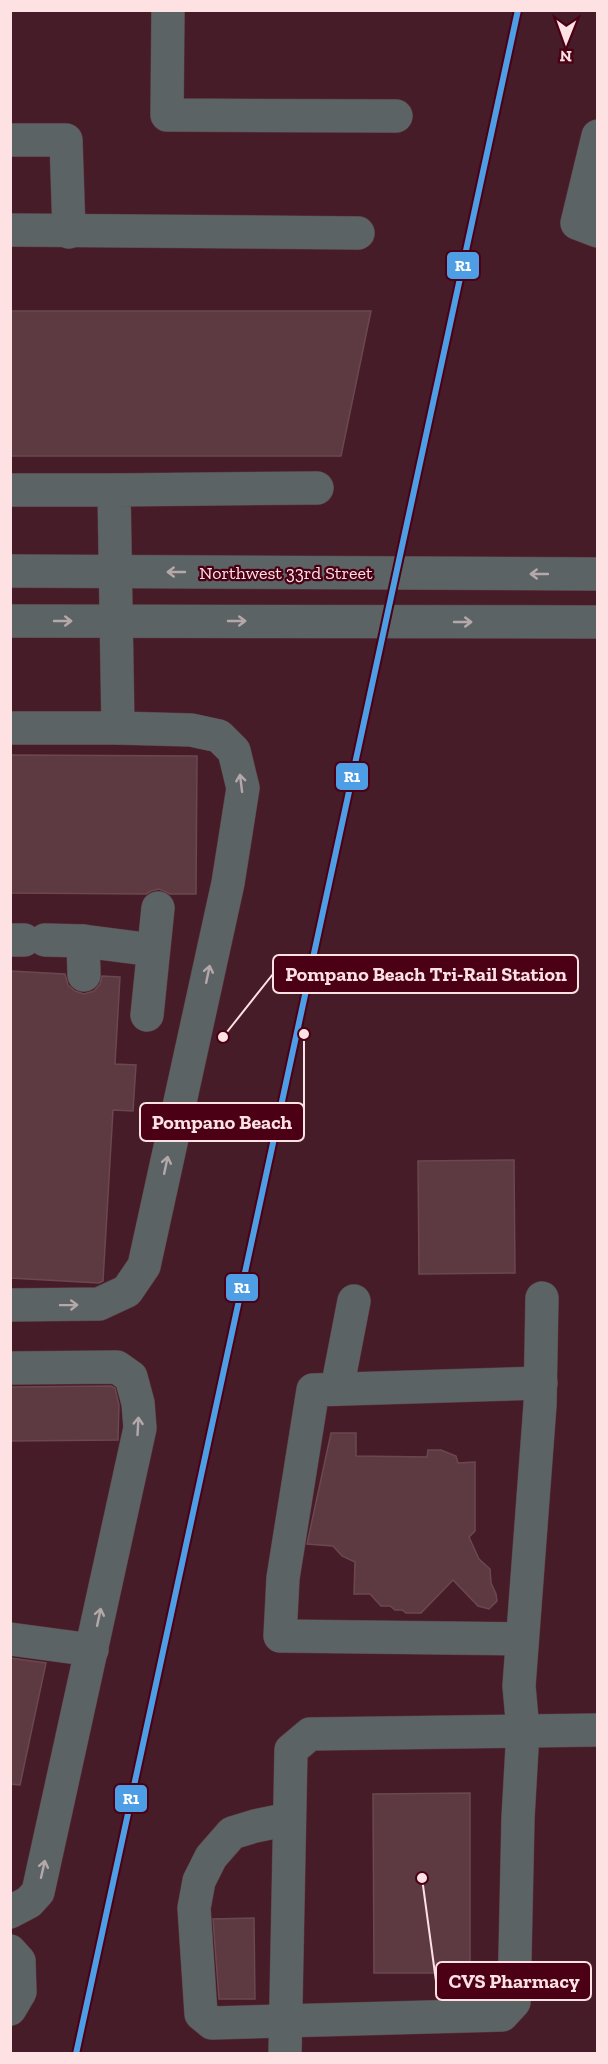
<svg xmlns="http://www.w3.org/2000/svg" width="608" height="2064" font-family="'Zilla Slab',serif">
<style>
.building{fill:#5d3a42;stroke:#6b4850;stroke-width:1.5}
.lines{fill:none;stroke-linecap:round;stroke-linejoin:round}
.minor-casing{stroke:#5c3b44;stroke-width:34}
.minor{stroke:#5c6364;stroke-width:33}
.rail-1-casing{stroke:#4b0016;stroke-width:10}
.rail-1{stroke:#4d9ee5;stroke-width:6}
.oneway{stroke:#b5a8aa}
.labels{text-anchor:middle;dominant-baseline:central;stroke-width:4.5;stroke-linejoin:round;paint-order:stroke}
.street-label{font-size:18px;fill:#fee1e3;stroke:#4b0016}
.leader{fill:none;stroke:#fee1e3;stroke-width:2}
.callout-dot{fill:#fee1e3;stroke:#4b0016;stroke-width:2}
.callout{fill:#4b0016;stroke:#fee1e3;stroke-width:2}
.callout-label{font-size:20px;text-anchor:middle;font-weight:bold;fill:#fee1e3}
.line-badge{stroke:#4b0016;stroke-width:2}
.badge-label{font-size:16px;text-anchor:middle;font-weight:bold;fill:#fff}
</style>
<rect width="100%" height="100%" fill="#461c28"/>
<g class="building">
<path d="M10,311h361l-30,145h-331z"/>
<path d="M10,755l187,1 -1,138h-26l-11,-5 -8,2 -5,3 -136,-1z"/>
<path d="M10,971l55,3 3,11 7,6 9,3 10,-3 6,-7 2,-8 18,1 -5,87 21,1 -3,46 -20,-1 -10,171 -4,2 -89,-5z"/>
<path d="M514,1160l1,113 -96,1 -1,-113z"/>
<path d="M111,1386l4,2 4,17 -1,35 -108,1v-54z"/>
<path d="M331,1433h25v23l71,1 1,-7h13l15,6 2,7 17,-1v69l-6,6 10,22 11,10 1,14 5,11 1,7 -8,8 -11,-3 -25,-26 -32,33h-15l-4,-3h-7l-5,-4h-9l-11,-12h-16l1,-32 -13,-6 -9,-10 -26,-2z"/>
<path d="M10,1658l36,5 -26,122 -10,-1z"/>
<path d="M470,1793v180h-96l-1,-179z"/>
<path d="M254,1918l1,81h-36l-6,-80z"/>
</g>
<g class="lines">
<g class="minor-casing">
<g id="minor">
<path d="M168,10l-1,105 229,1"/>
<path d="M598,136l-21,87 21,8"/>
<path d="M10,140h56l3,92"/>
<path d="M10,230l348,3"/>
<path d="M10,490h104"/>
<path d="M10,571l588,3"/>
<path d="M10,621l588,1"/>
<path d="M10,728h108l73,2 28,6 15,15 9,37 -15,95 -84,383 -17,25 -28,13 -89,1"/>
<path d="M118,728l-4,-238 203,-2"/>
<path d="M10,940h14"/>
<path d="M45,940l38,1 70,9"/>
<path d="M83,941l1,34"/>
<path d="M147,1015l11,-107"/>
<path d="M10,1368l107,-1 14,10 7,26 2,25 -102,464 -9,10 -19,10"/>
<path d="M337,1389l17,-88"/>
<path d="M10,1639l82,11"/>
<path d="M522,1639l-242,-3 3,-58 30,-188 228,-7"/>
<path d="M289,1819l-34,7 -23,7 -21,24 -12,24 -5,27 7,106 11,9 290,-8 12,-13 4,-184 5,-88 -4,-44 21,-281 2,-107"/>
<path d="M10,1951l9,10 1,31 -10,17"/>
<path d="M285,2054l6,-304 19,-16 288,-4"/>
</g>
</g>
<use href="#minor" class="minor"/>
<g class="rail-1-casing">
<path id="rail-1" d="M76,2054l442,-2044"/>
</g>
<use href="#rail-1" class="rail-1"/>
</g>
<defs><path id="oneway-shaft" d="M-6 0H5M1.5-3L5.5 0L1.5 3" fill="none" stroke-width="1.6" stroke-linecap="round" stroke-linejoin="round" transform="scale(1.5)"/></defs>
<g class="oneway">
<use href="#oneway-shaft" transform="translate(176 572) rotate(-180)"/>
<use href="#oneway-shaft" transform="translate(539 574) rotate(-180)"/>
<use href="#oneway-shaft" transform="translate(63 621)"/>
<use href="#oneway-shaft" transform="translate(237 621)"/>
<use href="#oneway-shaft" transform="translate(463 622)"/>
<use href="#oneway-shaft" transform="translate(241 783) rotate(-97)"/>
<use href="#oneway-shaft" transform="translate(208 974) rotate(-78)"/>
<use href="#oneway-shaft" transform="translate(166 1165) rotate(-78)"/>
<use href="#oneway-shaft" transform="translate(69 1305) rotate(-1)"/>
<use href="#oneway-shaft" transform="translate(138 1426) rotate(-87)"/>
<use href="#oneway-shaft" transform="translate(99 1617) rotate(-78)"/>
<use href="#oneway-shaft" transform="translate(43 1869) rotate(-77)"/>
</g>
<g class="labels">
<g class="street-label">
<text x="286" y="573">Northwest 33rd Street</text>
</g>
</g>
<path class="leader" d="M223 1037L273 974M304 1034L304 1122M422 1878L436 1981"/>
<g class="callout-dot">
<circle cx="223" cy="1037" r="6"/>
<circle cx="304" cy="1034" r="6"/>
<circle cx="422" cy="1878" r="6"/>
</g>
<g class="callout">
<rect x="273" y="955" width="305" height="38" rx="6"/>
<rect x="140" y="1103" width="164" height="38" rx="6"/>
<rect x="436" y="1962" width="155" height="38" rx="6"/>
</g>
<g class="callout-label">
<text x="426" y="981">Pompano Beach Tri-Rail Station</text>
<text x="222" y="1129">Pompano Beach</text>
<text x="514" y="1988">CVS Pharmacy</text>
</g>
<g class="line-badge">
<rect x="446" y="251" width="34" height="29" rx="6" fill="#4d9ee5"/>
<rect x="335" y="762" width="34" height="29" rx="6" fill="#4d9ee5"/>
<rect x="225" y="1273" width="34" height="29" rx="6" fill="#4d9ee5"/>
<rect x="114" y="1784" width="34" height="29" rx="6" fill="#4d9ee5"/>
</g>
<g class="badge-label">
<text x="463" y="271">R1</text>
<text x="352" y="782">R1</text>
<text x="242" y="1293">R1</text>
<text x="131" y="1804">R1</text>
</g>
<rect width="608" height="2064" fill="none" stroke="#fee1e3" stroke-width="24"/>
<g transform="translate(566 42) rotate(181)" stroke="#4b0016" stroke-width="4.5" paint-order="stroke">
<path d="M0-4.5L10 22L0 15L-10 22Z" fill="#fee1e3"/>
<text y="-9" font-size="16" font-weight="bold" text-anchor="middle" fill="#fee1e3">N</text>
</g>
</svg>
